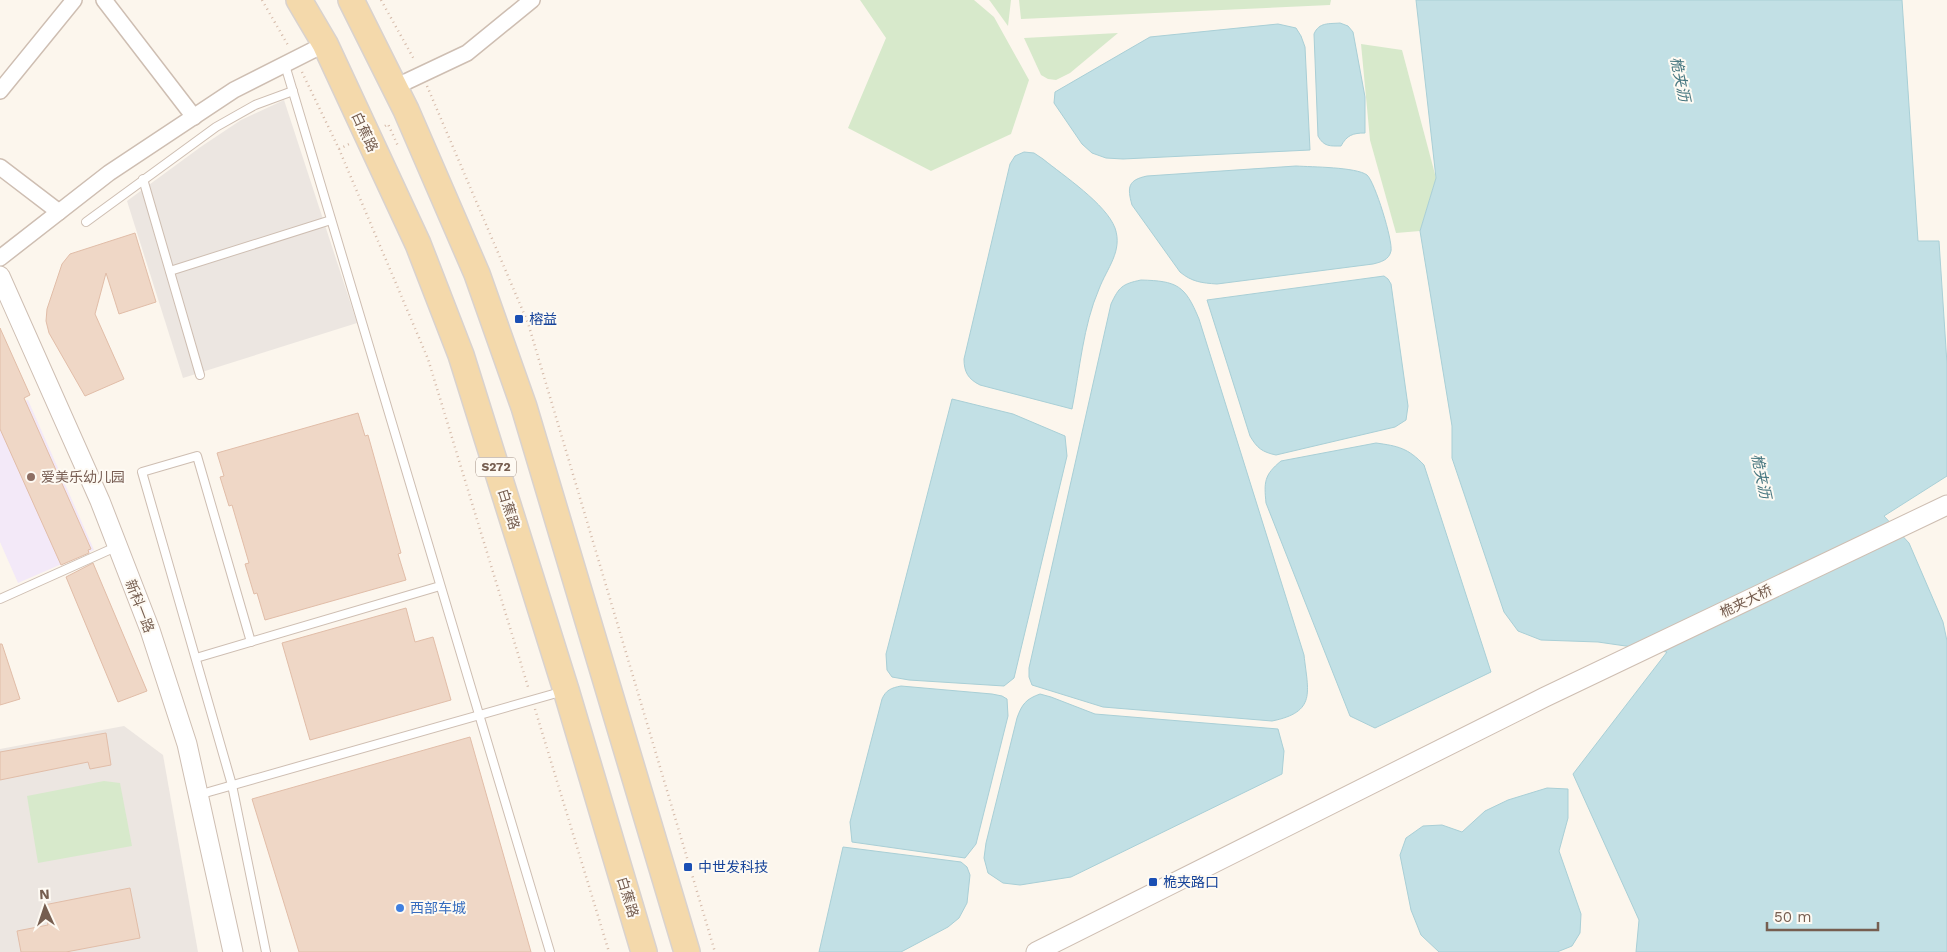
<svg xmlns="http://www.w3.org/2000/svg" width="1947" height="952" font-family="'Work Sans','Noto Sans SC',sans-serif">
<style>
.industrial{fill:#ece6e1}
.education{fill:#f3e9f8}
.green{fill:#d7e9cb}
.water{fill:#c2e0e5;stroke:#a9cfd6}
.building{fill:#efd7c6;stroke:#e1bda8}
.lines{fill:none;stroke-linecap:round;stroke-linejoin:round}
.service-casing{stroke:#cebeb2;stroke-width:10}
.minor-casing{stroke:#cebeb2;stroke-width:18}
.tertiary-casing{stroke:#cebeb2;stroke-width:21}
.primary-casing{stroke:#d9d2ce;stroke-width:28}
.path{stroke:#d5baa9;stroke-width:2.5;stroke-dasharray:1 4;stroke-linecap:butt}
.service{stroke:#fff;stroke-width:8}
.minor{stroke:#fff;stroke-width:15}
.tertiary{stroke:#fff;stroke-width:19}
.primary{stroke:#f4d9ab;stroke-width:25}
.transit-dot{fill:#1a4fb4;stroke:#fefaf3;stroke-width:2}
.education-dot{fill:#8d6e63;stroke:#fefaf3;stroke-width:2}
.shop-dot{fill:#3f7fe0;stroke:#fefaf3;stroke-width:2}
.labels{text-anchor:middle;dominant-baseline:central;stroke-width:4;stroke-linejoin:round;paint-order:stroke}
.shield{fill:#fefaf3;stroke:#9f8d81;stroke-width:1}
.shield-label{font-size:12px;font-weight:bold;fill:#765e50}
.street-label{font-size:14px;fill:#765e50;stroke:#fefaf3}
.transit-label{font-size:14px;fill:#164399;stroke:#fefaf3;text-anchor:start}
.education-label{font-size:14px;fill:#785e54;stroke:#fefaf3;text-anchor:start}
.shop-label{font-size:14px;fill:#366cbe;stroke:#fefaf3;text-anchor:start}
.water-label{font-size:15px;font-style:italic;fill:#477780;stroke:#fefaf3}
</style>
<rect width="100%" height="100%" fill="#fcf6ed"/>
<g class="industrial">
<path d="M284,100l73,223 -174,55 -56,-177 75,-55 39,-26z"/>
<path d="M124,726l39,29 35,197h-198v-203z"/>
</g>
<path class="education" d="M28,400l66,150 -76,33 -18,-41v-130z"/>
<g class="green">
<path d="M860,0h114l20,17 35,63 -18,54 -80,37 -83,-43 38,-90z"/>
<path d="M989,0h22l-3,26 -18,-25z"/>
<path d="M1019,0h312l-1,5 -309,14z"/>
<path d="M1118,33l-48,40 -14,7 -8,-1 -7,-4 -17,-37z"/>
<path d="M1361,44l41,6 34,128 -16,53 -24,2 -26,-93z"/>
<path d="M104,781l16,2 12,63 -94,17 -11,-67z"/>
</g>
<g class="water">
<path d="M1416,0h486l16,241h21l8,123v112l-63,40 25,27 34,79 4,19v311h-311l3,-32 -66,-146 94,-122 -69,-10 -57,-2 -23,-9 -14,-19 -52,-154v-32l-32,-195 16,-53z"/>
<path d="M1340,23l8,3 5,6 12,65v36c-12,0 -18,2 -24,13 -11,0 -17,1 -23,-10l-4,-102c5,-12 15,-10 26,-11z"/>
<path d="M1278,24l18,4 5,8 4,11 5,103 -187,9 -17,-1 -14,-5 -10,-9 -28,-41 1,-11 95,-55z"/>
<path d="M1024,152l10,1 9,6c21,17 63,45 72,69 8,23 -8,40 -16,61 -16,37 -19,80 -27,120l-92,-24c-12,-6 -16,-13 -16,-26l46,-195 5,-8z"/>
<path d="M1296,166c16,1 60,1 71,9 8,7 26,66 24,76 -2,9 -10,11 -18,13l-156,20c-15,-1 -25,-2 -37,-12l-48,-67c-5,-18 -4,-25 15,-29z"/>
<path d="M1384,276l4,3 3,5 17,122 -2,14 -11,7 -119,28c-14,-3 -19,-7 -26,-19l-43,-136z"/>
<path d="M1141,280c36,1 44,5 58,39l105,336c4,37 13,57 -32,66l-169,-14 -71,-22 -3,-8v-9l82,-364c8,-17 11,-20 30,-24z"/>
<path d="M952,399l61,15 52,22 2,20 -53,222 -10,8 -95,-6 -17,-3 -5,-7 -1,-16z"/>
<path d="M1376,443c22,3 32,5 48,22l67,207 -116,56 -25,-12 -84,-213c-2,-21 -2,-28 15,-42z"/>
<path d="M901,686l91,8 10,2 5,3 1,17 -32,128 -11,14 -113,-16 -2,-20 32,-123c4,-9 9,-11 19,-13z"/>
<path d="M1040,694l11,3 44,17 183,15 6,22 -2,23 -211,103 -51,8 -17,-2 -15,-10 -4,-15 2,-15 31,-125c5,-14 9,-19 23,-24z"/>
<path d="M1547,788l21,1v29l-9,33 22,63 -1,19 -8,13 -15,6h-118l-18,-17 -10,-25 -11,-55 6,-17 17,-12 19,-1 20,7 23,-21 23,-11z"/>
<path d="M843,847l118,15 6,5 3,8 -3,28 -8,15 -11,9 -47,25h-82z"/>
</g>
<g class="building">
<path d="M135,233l21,69 -37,12 -13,-41 -11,41 29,65 -39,17 -36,-63 -3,-12 1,-12 15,-45 8,-10z"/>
<path d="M0,328l30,67 -6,3 67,151 -3,1 1,3 -28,12 -61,-136z"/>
<path d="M358,413l7,23 3,-1 33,118 -3,1 8,26 -141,40 -8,-27 -3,1 -9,-30 4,-1 -17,-58 -3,1 -9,-29 4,-1 -7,-23z"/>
<path d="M93,563l54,128 -29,11 -52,-125z"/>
<path d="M406,608l9,34 18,-5 18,63 -141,40 -28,-97z"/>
<path d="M0,644h2l18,55 -20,6z"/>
<path d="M106,733l5,32 -21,4 -2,-7 -88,18v-28z"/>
<path d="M470,737l61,215h-232l-47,-153z"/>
<path d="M130,888l10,50 -74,14h-45l-4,-21 31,-6 -4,-20z"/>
</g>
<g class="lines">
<g class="service-casing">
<g id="service">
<path d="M285,65l265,887"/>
<path d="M143,179l57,196"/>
<path d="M86,222l130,-95 39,-22 38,-14"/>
<path d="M170,271l161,-51"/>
<path d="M0,599l118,-53"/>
<path d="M251,642l-54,-186 -55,16 90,313 34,167"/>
<path d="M196,658l244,-72"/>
<path d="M198,795l366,-104"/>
</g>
</g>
<g class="minor-casing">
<g id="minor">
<path d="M104,0l90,117"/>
<path d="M395,87l72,-34 65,-53"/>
<path d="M0,91l74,-91"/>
<path d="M0,167l59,45"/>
<path d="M0,258l109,-85 125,-83 91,-46"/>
</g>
</g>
<g class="tertiary-casing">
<g id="tertiary">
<path d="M0,276l100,225 50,129 37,114 46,208"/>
<path d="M1036,952l509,-255 402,-192"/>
</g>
</g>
<g class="primary-casing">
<g id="primary">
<path d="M299,0l26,44 93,200 43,111 105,335 78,262"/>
<path d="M351,0l55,110 71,164 47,133 163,545"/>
</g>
</g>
<g class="path">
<path d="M262,0l27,47"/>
<path d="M381,0l34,61"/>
<path d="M302,72l37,77 89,210 101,331"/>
<path d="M427,86l101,237 187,629"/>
<path d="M385,126l3,-2 10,22"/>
<path d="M339,149l10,-5"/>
<path d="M535,709l74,243"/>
</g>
<use href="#service" class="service"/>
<use href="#minor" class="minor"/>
<use href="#tertiary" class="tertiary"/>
<use href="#primary" class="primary"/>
</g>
<g class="transit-dot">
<rect x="514" y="314" width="10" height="10" rx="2.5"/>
<rect x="683" y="862" width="10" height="10" rx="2.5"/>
<rect x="1148" y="877" width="10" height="10" rx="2.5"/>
</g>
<circle class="education-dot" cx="31" cy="477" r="5"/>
<circle class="shop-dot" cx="400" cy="908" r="5"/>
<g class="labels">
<rect class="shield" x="476" y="457.5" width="40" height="19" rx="4"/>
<g class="shield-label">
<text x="496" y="467">S272</text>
</g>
<g class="street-label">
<text transform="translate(365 132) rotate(65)">白蕉路</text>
<text transform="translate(509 509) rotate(73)">白蕉路</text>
<text transform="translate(1746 601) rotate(-26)">桅夹大桥</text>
<text transform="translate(140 606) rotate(69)">新科一路</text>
<text transform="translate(628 897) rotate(73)">白蕉路</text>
</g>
<g class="transit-label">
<text x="529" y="319">榕益</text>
<text x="698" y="867">中世发科技</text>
<text x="1163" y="882">桅夹路口</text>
</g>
<g class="education-label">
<text x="41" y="477">爱美乐幼儿园</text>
</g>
<g class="shop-label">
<text x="410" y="908">西部车城</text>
</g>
<g class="water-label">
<text transform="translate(1680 79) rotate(78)">桅夹沥</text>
<text transform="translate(1761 476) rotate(78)">桅夹沥</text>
</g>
</g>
<g transform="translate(45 907) rotate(357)" stroke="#fefaf3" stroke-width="4" paint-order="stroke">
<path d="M0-4L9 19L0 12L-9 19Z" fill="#765e50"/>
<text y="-8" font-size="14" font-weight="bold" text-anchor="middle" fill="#765e50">N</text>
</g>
<path d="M1767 922v8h111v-8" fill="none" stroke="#765e50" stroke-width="2.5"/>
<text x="1774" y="922" font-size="15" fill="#765e50" stroke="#fefaf3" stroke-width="4" paint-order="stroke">50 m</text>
</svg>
